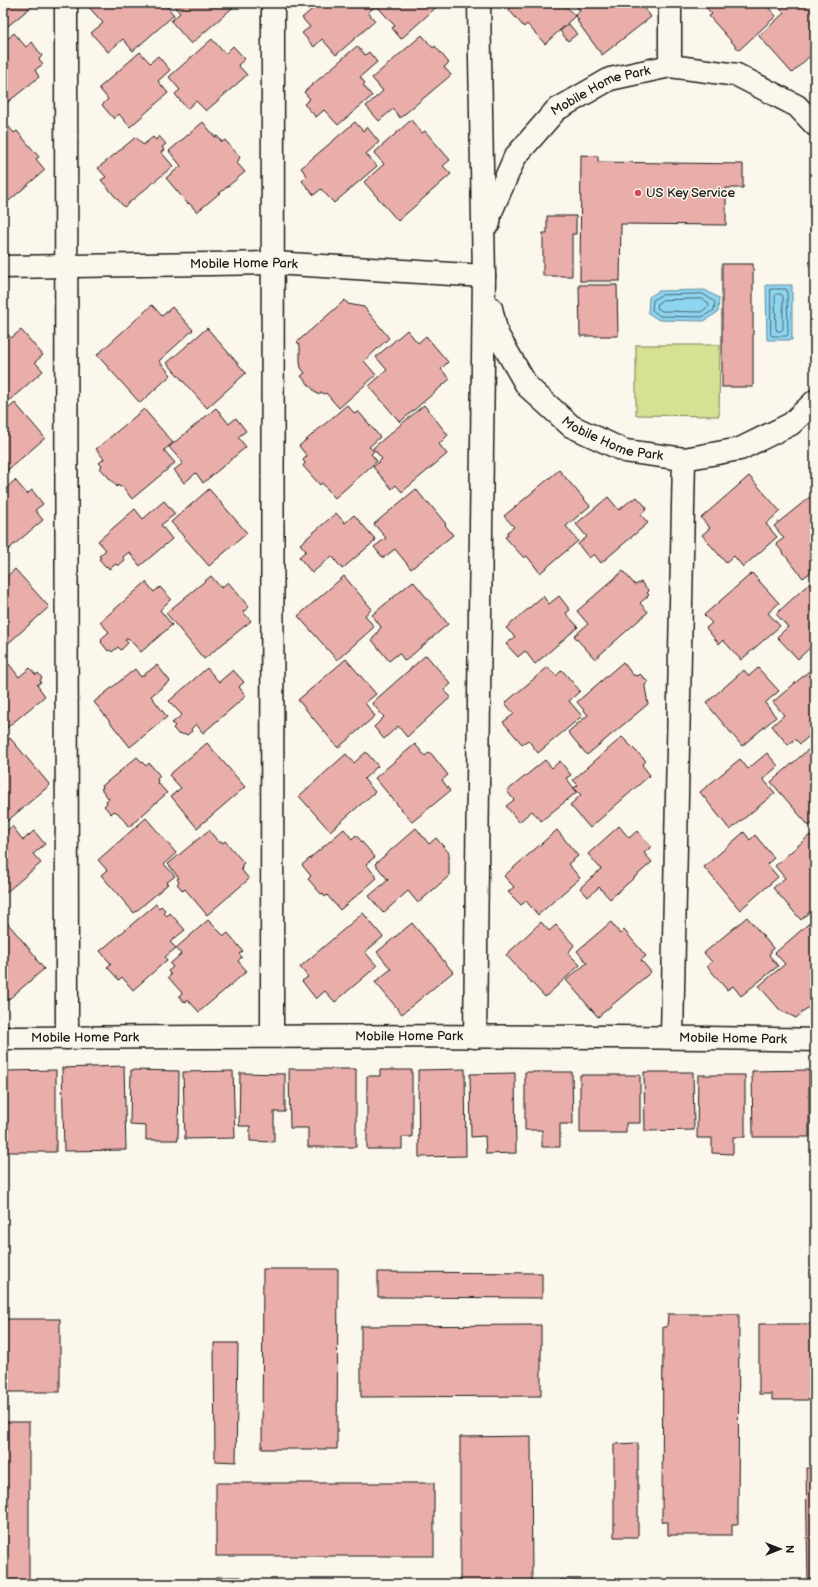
<svg xmlns="http://www.w3.org/2000/svg" width="818" height="1587" font-family="'Balsamiq Sans',sans-serif">
<style>
.green{fill:#d6e194;stroke:#797e58}
.water{fill:#8ed5f0;stroke:#608b9b}
.lines{fill:none;stroke-linecap:round;stroke-linejoin:round}
.shore{stroke:#4a6671;stroke-width:1}
.building{fill:#e9aeaa;stroke:#1c1c1c}
.street-casing{stroke:#1c1c1c;stroke-width:25}
.street{stroke:#fbf7ec;stroke-width:22}
.poi-dot{fill:#d1495b;stroke:#fbf7ec;stroke-width:1.5}
.labels{text-anchor:middle;dominant-baseline:central;stroke-width:3;stroke-linejoin:round;paint-order:stroke}
.street-label{font-size:13px;fill:#1c1c1c;stroke:#fbf7ec}
.poi-label{font-size:13px;fill:#1c1c1c;stroke:#fbf7ec;text-anchor:start}
</style>
<rect width="100%" height="100%" fill="#fbf7ec"/>
<filter id="ink" filterUnits="userSpaceOnUse"><feTurbulence type="fractalNoise" baseFrequency=".025" numOctaves="2"/><feDisplacementMap in="SourceGraphic" scale="8" xChannelSelector="R" yChannelSelector="G"/><feConvolveMatrix kernelMatrix="1 2 1 2 8 2 1 2 1" color-interpolation-filters="sRGB"/></filter>
<g filter="url(#ink)">
<path class="green" d="M636,345h84l-1,71 -83,-1z"/>
<g class="water">
<path d="M766,285h26v55h-25z"/>
<path d="M705,290l14,8 -1,14 -14,9 -45,-1 -11,-7 1,-16 10,-6z"/>
</g>
<g class="lines">
<g class="shore">
<path d="M771,289h15l1,1 1,44 -1,2h-15l-1,-1z"/>
<path d="M703,294l12,8 -1,8 -12,7 -42,-1 -8,-6 1,-10 8,-5z"/>
<path d="M777,294h4l2,2v33l-2,2h-4l-1,-2 -1,-33z"/>
<path d="M702,299l7,4v3l-8,6 -39,-1 -5,-3 1,-5 4,-3z"/>
</g>
</g>
<g class="building">
<path d="M3,3h33l-33,27z"/>
<path d="M91,3h73l10,12 -41,36 -10,-12 -15,13 -17,-19 12,-10 -15,-17z"/>
<path d="M171,3h67l-47,41 -20,-23 9,-8z"/>
<path d="M319,3h52l4,4 -7,5 7,9 -39,34 -14,-16 -8,8 -12,-14 8,-6 -8,-9z"/>
<path d="M374,3h67l-40,36 -9,-11 3,-2z"/>
<path d="M514,3h49l12,13 -30,28 -18,-20 -3,3 -15,-17z"/>
<path d="M574,3h67l10,14 -49,38 -25,-34 2,-1 -4,-5 5,-4z"/>
<path d="M702,3h67l-2,3 9,10 -37,34 -30,-34 3,-2z"/>
<path d="M776,3h39v48l-23,22 -33,-37 25,-23z"/>
<path d="M569,24l8,10 -9,7 -8,-10z"/>
<path d="M14,33l12,14 6,-5 10,14 -3,3 4,5 -8,6 4,7 -36,29v-63z"/>
<path d="M422,35l11,13 2,-2 14,17 -5,4 7,8 -51,43 -7,-9 -14,12 -13,-15 17,-15 -11,-13z"/>
<path d="M212,39l13,15 8,-8 12,13 -7,6 9,10 -41,36 -10,-10 -9,8 -12,-15 5,-4 -11,-13z"/>
<path d="M357,46l8,9 4,-3 8,10 -17,15 5,6 -2,2 9,11 -34,29 -14,-15 -8,7 -12,-13 6,-5 -6,-7z"/>
<path d="M140,52l10,11 8,-7 12,14 -12,11 10,12 -38,34 -11,-13 -5,5 -12,-14 6,-6 -9,-11z"/>
<path d="M3,120l11,13 3,-2 22,26 -3,2 9,11 -42,36z"/>
<path d="M411,120l11,13 3,-2 25,29 -7,6 8,8 -53,47 -34,-39 20,-18 -10,-11z"/>
<path d="M203,122l12,15 2,-1 5,6 3,-2 15,17 -3,6 8,9 -48,40 -8,-9 -1,1 -22,-26 15,-12 -12,-15z"/>
<path d="M355,122l8,9 4,-4 12,15 -13,12 11,12 -43,37 -13,-14 -7,6 -12,-14 5,-5 -6,-8z"/>
<path d="M159,136l7,8 -4,3 2,3 -3,2 12,14 -49,41 -23,-27 5,-3 -8,-9 38,-31 7,8 10,-8 3,3z"/>
<path d="M581,155l17,1v6l145,2v24h-17v37l-105,-1 -1,57h-40z"/>
<path d="M547,216h29v18h-4v42h-29v-43h4z"/>
<rect x="722" y="264" width="31" height="123"/>
<path d="M579,285h38l1,51h-38z"/>
<path d="M345,300l3,4 16,3 25,31 -25,23 12,14 -37,33 -13,-15 -2,1 -2,-2 -4,3 -17,-19 4,-3 -4,-5 -1,-7v-16l-3,-3z"/>
<path d="M152,305l10,11 10,-9 21,23 -34,31 12,14 -31,28 -43,-48z"/>
<path d="M207,328l39,45 -39,35 -40,-45z"/>
<path d="M3,329l8,9 10,-8 22,25 -8,7 8,9 -40,35z"/>
<path d="M407,330l11,13 8,-7 22,26 -7,7 9,10 -50,43 -31,-36 18,-16 -11,-13z"/>
<path d="M15,403l30,35 -42,36v-61z"/>
<path d="M347,405l8,9 3,-3 22,26 -11,10 5,4 -3,3 6,7 -42,37 -13,-15 -2,2 -17,-19 2,-3 -2,-3 4,-4 -8,-10z"/>
<path d="M424,405l24,30 -9,9 8,10 -45,38 -6,-7 -4,4 -19,-22 9,-8 -9,-11z"/>
<path d="M216,408l13,16 7,-6 10,13 -8,6 8,10 -43,36 -7,-10 -12,10 -10,-13 9,-7 -14,-16z"/>
<path d="M144,409l29,34 -9,7 11,13 -43,36 -10,-13 -2,1 -2,-2 -1,2 -17,-19 2,-2 -3,-3 5,-4 -8,-10z"/>
<path d="M559,470l31,36 -24,20 12,15 -38,32 -13,-17 -3,2 -19,-21 3,-2 -1,-3 7,-5 -10,-11z"/>
<path d="M749,476l31,35 -14,13 11,13 -34,30 -9,-11 -8,7 -24,-28 8,-7 -9,-10z"/>
<path d="M15,480l12,14 5,-4 11,14 -8,6 8,10 -40,34v-63z"/>
<path d="M209,489l38,44 -38,33 -38,-44z"/>
<path d="M416,489l11,14 1,-1 18,22 -1,1 8,10 -42,34 -16,-20 -12,9 -9,-11 12,-9 -12,-14z"/>
<path d="M811,496l4,5v68l-12,9 -27,-34 8,-6 -10,-12z"/>
<path d="M608,497l11,13 13,-11 1,1 4,-3 10,11 -6,7 7,8 -47,40 -7,-9 -5,4 -11,-14 9,-7 -11,-13z"/>
<path d="M164,501l11,13 -14,11 11,14 -32,27 -11,-14 -6,5 2,3 -7,6 -2,-2 -7,5 -2,-3 -1,1 -7,-8 2,-1 -2,-2 7,-6 -8,-9 37,-32 8,10z"/>
<path d="M336,513l9,10 9,-8 22,25 -34,29 -10,-13 -20,17 -13,-16 7,-6 -6,-7z"/>
<path d="M15,569l34,38 -46,41v-68z"/>
<path d="M623,571l12,14 6,-3 8,9 -2,2 2,2 -9,8 8,9 -53,47 -21,-23 14,-12 -11,-13z"/>
<path d="M752,573l27,30 -11,10 12,13 -39,34 -18,-20 -4,4 -13,-16 6,-5 -8,-8z"/>
<path d="M211,576l10,12 7,-6 21,25 -6,5 8,9 -47,38 -38,-46z"/>
<path d="M344,576l28,33 -7,6 9,12 -37,33 -39,-44z"/>
<path d="M815,578v65l-17,16 -21,-22 11,-10 -12,-13z"/>
<path d="M413,581l35,43 -43,37 -6,-8 -10,8 -17,-21 9,-13 -9,-12z"/>
<path d="M146,582l8,10 6,-5 11,12 -11,11 12,15 -31,27 -13,-14 -3,2 3,3 -7,7 -3,-3 -6,5 -2,-2 -2,1 -7,-9 1,-1 -1,-2 8,-7 -9,-10z"/>
<path d="M543,596l6,8 10,-8 11,14 -4,3 12,14 -43,37 -10,-13 -7,6 -12,-13 9,-7 -9,-9z"/>
<path d="M426,655l25,29 -7,6 7,7 -44,40 -9,-11 -14,13 -10,-12 10,-10 -12,-14z"/>
<path d="M346,659l30,35 -11,9 10,13 -37,32 -40,-48z"/>
<path d="M623,662l10,13 5,1 2,-2 8,8 -3,3v2l3,17 -61,51 -19,-23 20,-17 -11,-13z"/>
<path d="M9,664l10,13 11,-9 6,7 2,-2 4,5 -2,2 1,2 -4,3 8,11 -42,35v-62z"/>
<path d="M157,665l13,16 -19,15 16,21 -37,30 -36,-45 41,-33 6,8z"/>
<path d="M815,666v65l-15,13 -5,-5 -7,6 -16,-19 12,-11 -11,-13z"/>
<path d="M548,667l8,9 6,-6 18,21 -11,10 13,15 -44,37 -10,-13 -6,4 -19,-22 11,-8 -9,-11z"/>
<path d="M207,668l12,14 14,-12 11,12 -5,5 7,9 -43,37 -7,-9 -5,5 1,2 -5,4 -2,-1 -2,1 -2,-2 -2,2 -6,-7 2,-2 -3,-3 10,-8 -13,-14z"/>
<path d="M758,668l21,23 -14,12 11,14 -34,29 -36,-43 38,-33 5,6z"/>
<path d="M622,737l24,24 -4,4 8,10 -60,53 -20,-23 11,-10 -7,-7 4,-3 -5,-5z"/>
<path d="M10,738l40,47 -44,37 -3,-3v-75z"/>
<path d="M207,743l38,44 -48,41 -26,-32 10,-8 -12,-13z"/>
<path d="M415,744l10,12 5,-4 18,23 -6,5 8,11 -38,31 -37,-44z"/>
<path d="M809,749l6,7v65l-6,5 -38,-44z"/>
<path d="M366,752l12,14 -14,13 11,13 -45,39 -31,-35 47,-42 8,9z"/>
<path d="M767,753l11,13 -15,13 12,14 -45,37 -30,-38 40,-33 8,10z"/>
<path d="M137,757l9,9 3,-3 11,13 -3,3 1,2 -1,1 10,11 -38,34 -11,-14 -4,-2 -3,3 -7,-8 3,-3 -1,-2 3,-2 -8,-10 2,-1 -1,-2z"/>
<path d="M545,760l7,8 8,-7 11,14 -5,3 11,14 -36,29 -9,-10 -13,11 -13,-16 8,-6 -7,-9z"/>
<path d="M146,818l30,35 -12,11 11,12 -9,7 2,1 -34,29 -33,-38 6,-5 -9,-10z"/>
<path d="M12,826l11,14 11,-9 11,13 -12,10 8,9 -38,32v-61z"/>
<path d="M619,826l10,12 8,-7 14,16 -7,6 8,9 -42,37 -11,-12 -11,10 -8,-9 21,-19 -13,-15z"/>
<path d="M416,828l13,16 7,-6 13,15v23l-31,27 -10,-12 -25,22 -14,-17 19,-16 -13,-16z"/>
<path d="M344,829l8,10 4,-4 19,22 -9,7 11,14 -37,32 -13,-15 -2,2 -3,-4 -1,1 -13,-15 3,-3 -9,-11z"/>
<path d="M209,830l10,13 2,-2 1,2 3,-2 19,22 -3,3 2,1 -2,2 8,10 -42,36 -22,-26 -2,2 -6,-7 2,-2 -2,-3 2,-1 -11,-14z"/>
<path d="M557,830l21,26 -10,8 12,14 -42,37 -12,-14 -5,4 -13,-13 6,-5 -10,-11z"/>
<path d="M744,832l6,8 5,-5 19,23 -7,6 11,13 -38,33 -36,-43z"/>
<path d="M810,835l5,6v66l-14,13 -28,-32 12,-10 -10,-12z"/>
<path d="M156,904l3,4 2,-2 4,4 -2,2 4,4 3,-3 15,17 -15,12 6,6 -11,9 2,3 -34,30 -11,-13 -3,3 -12,-13 4,-3 -11,-13z"/>
<path d="M363,913l20,24 -18,15 12,14 -42,36 -10,-11 -9,8 -14,-18 6,-4 -8,-10z"/>
<path d="M747,917l26,31 -4,7 9,11 -37,30 -8,-10 -6,4 -20,-24 5,-4 -8,-9z"/>
<path d="M4,919l33,39 -1,1 8,10 -41,35v-84z"/>
<path d="M814,919l1,82 -19,17 -16,-8 -21,-24 26,-22 -10,-11z"/>
<path d="M208,920l16,16 4,-3 15,18 -4,3 3,3 -4,4 9,10 -48,41 -11,-12 -3,3 -6,-7 3,-3 -14,-16 3,-2 -3,-4 5,-4 -3,-3 11,-10 -5,-6z"/>
<path d="M541,922l8,9 7,-6 18,20 -6,8 12,12 -35,32 -39,-42z"/>
<path d="M611,922l9,12 4,-4 22,26 -5,4 10,12 -53,45 -32,-37 21,-17 -10,-12z"/>
<path d="M412,923l41,49 -51,42 -27,-32 16,-13 -14,-17z"/>
<path d="M124,1066l2,84 -62,1 -2,-83z"/>
<path d="M289,1069h67v78h-48v-19h-18z"/>
<path d="M465,1069l1,87 -47,1 -1,-87z"/>
<path d="M56,1070v82h-50l-1,-81z"/>
<path d="M131,1070l48,1 -1,69h-32v-14l-16,-1z"/>
<path d="M380,1070h32v67h-10v12h-35v-73h13z"/>
<path d="M809,1070v67h-56l-1,-66z"/>
<path d="M233,1071l2,67 -50,1 -2,-67z"/>
<path d="M525,1072h47l1,52h-13v23h-18v-17h-17z"/>
<path d="M644,1072h49l1,58 -49,1z"/>
<path d="M240,1073l45,1v38h-11v30l-24,-1v-15h-11z"/>
<path d="M515,1073l1,80 -30,1 -1,-18 -14,1 -1,-63z"/>
<path d="M580,1075h60v48h-14v10h-46z"/>
<path d="M698,1075h47v62h-12v17l-21,-1v-15h-15z"/>
<path d="M263,1269h75l-1,180h-75z"/>
<path d="M378,1272l164,1v25l-164,-1z"/>
<path d="M668,1314h71l-1,210h-6v11h-64v-13h-6l1,-195h4z"/>
<rect x="3" y="1319" width="57" height="73"/>
<path d="M759,1324h56v76h-43v-6h-13z"/>
<path d="M541,1325v71l-180,1v-71z"/>
<path d="M214,1343h24l-2,119 -21,-1z"/>
<rect x="3" y="1422" width="26" height="162"/>
<path d="M531,1436l1,148h-72v-147z"/>
<path d="M638,1443v94h-24v-93z"/>
<path d="M813,1454h2v130h-7l-2,-116h7z"/>
<rect x="216" y="1483" width="218" height="73"/>
<rect x="216" y="1577" width="25" height="7"/>
<path d="M560,1580l143,4h-143z"/>
</g>
<g class="lines">
<g class="street-casing">
<g id="street">
<path d="M66,3l1,1035"/>
<path d="M670,3v63"/>
<path id="s1" d="M489,223l1,-9 25,-57 41,-47 54,-31 60,-13 67,9 60,31 18,19"/>
<path id="s2" d="M3,267l271,-4 210,13"/>
<path id="s3" d="M491,308l6,26 30,52 44,40 54,25 59,8 56,-10 51,-25 24,-23"/>
<path d="M272,1036l1,-1033"/>
<path d="M475,1037l9,-761 -5,-273"/>
<path d="M672,1037l12,-578"/>
<path id="s4" d="M3,1038c271,-1 541,-4 812,2"/>
</g>
</g>
<use href="#street" class="street"/>
</g>
</g>
<circle class="poi-dot" cx="638" cy="193" r="4"/>
<g class="labels">
<g class="street-label">
<text stroke="none"><textPath href="#s1" startOffset="183">Mobile Home Park</textPath></text>
<text stroke="none"><textPath href="#s2" startOffset="241">Mobile Home Park</textPath></text>
<text stroke="none"><textPath href="#s3" startOffset="190">Mobile Home Park</textPath></text>
<text stroke="none"><textPath href="#s4" startOffset="82">Mobile Home Park</textPath></text>
<text stroke="none"><textPath href="#s4" startOffset="406">Mobile Home Park</textPath></text>
<text stroke="none"><textPath href="#s4" startOffset="730">Mobile Home Park</textPath></text>
</g>
<g class="poi-label">
<text x="646" y="193">US Key Service</text>
</g>
</g>
<rect width="818" height="1587" fill="none" stroke="#fbf7ec" stroke-width="16"/>
<rect x="8" y="8" width="802" height="1571" fill="none" stroke="#1c1c1c" stroke-width="1.5" filter="url(#ink)"/>
<g transform="translate(780 1549) rotate(90)" stroke="#fbf7ec" stroke-width="3" paint-order="stroke">
<path d="M0-3L7 15L0 10L-7 15Z" fill="#1c1c1c"/>
<text y="-6" font-size="11" font-weight="bold" text-anchor="middle" fill="#1c1c1c">N</text>
</g>
</svg>
